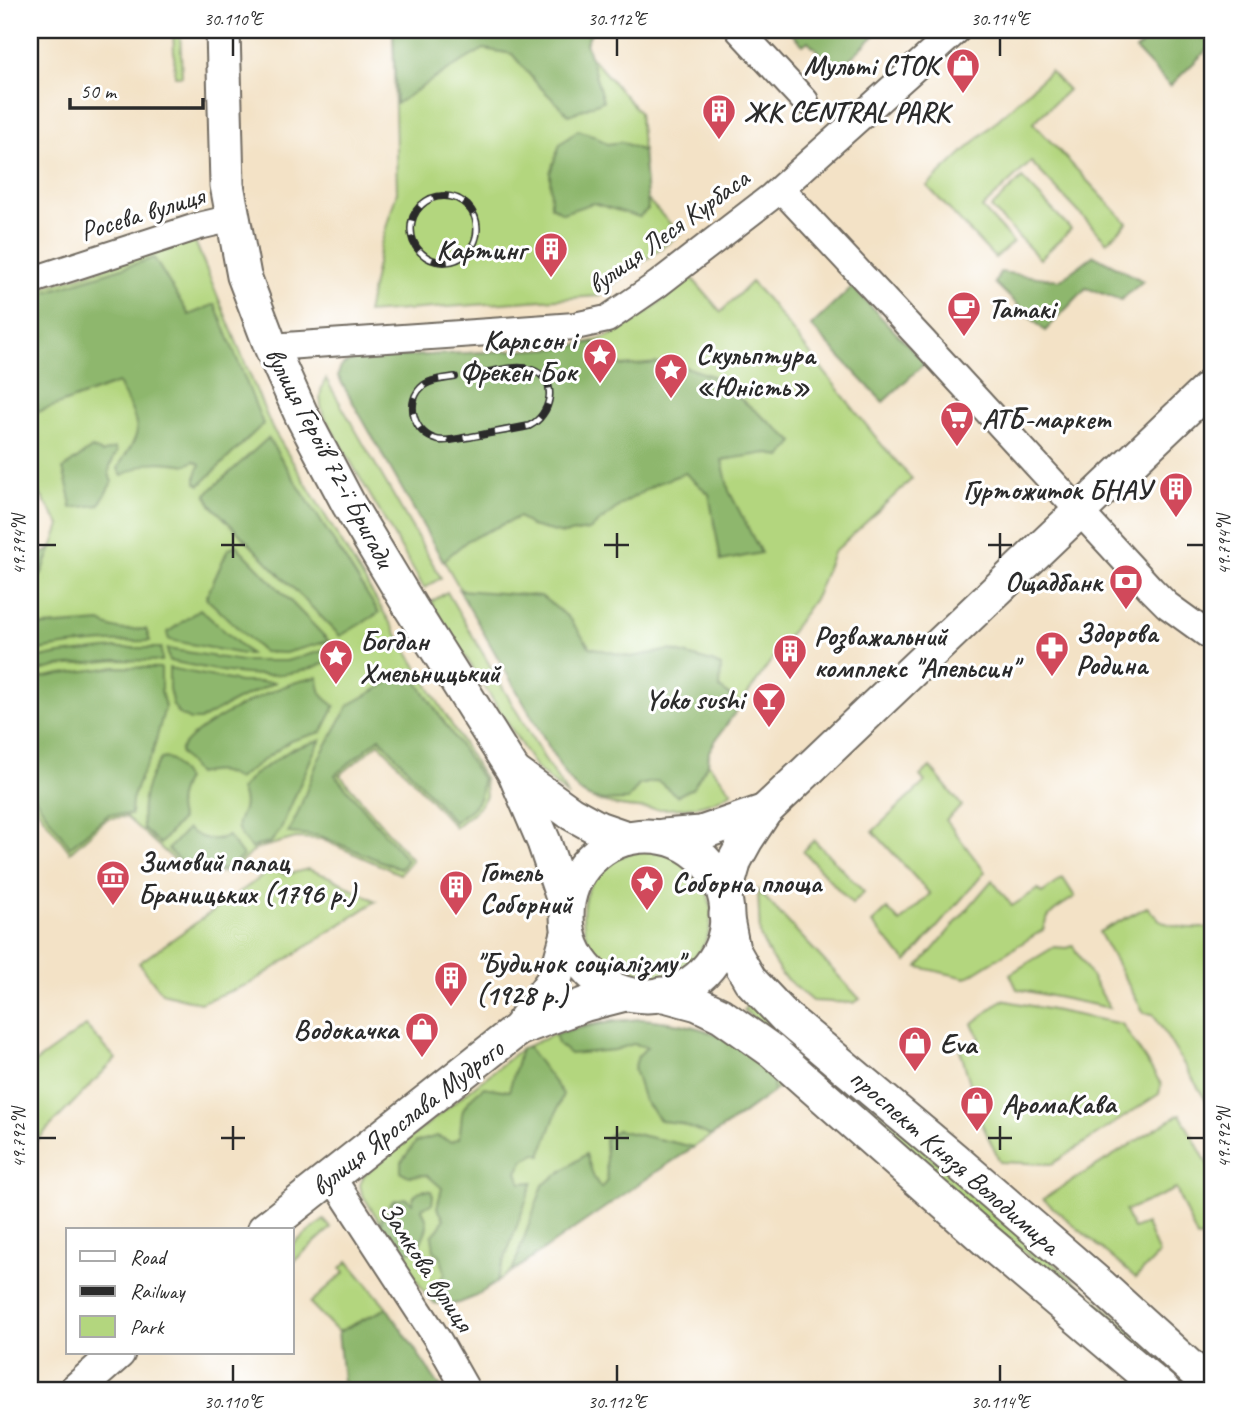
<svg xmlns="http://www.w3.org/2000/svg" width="1243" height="1421" font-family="Caveat,sans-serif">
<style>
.green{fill:#b3d67e;stroke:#6f8054;stroke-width:2}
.forest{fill:#8eb76d;stroke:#5c714c;stroke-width:2}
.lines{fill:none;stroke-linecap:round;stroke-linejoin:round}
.minor-casing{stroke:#716b61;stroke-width:30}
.major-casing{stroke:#716b61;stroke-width:37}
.minor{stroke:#fff;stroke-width:26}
.major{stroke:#fff;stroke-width:33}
.rail-casing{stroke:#2b2b2b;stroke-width:8}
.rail{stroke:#fff;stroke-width:5;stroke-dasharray:16;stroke-linecap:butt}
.ticks{fill:none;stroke:#2b2b2b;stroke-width:2.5}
.labels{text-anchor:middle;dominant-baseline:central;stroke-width:6;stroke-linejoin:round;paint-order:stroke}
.poi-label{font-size:28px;font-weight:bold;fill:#2b2b2b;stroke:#fff;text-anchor:start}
.street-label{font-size:28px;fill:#2b2b2b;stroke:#fff}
.neatline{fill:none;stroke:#2b2b2b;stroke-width:2.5}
.ticks-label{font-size:18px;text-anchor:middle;fill:#2b2b2b}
</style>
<rect width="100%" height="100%" fill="#fff"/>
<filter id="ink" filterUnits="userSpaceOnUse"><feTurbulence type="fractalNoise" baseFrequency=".0143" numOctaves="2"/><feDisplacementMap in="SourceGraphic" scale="14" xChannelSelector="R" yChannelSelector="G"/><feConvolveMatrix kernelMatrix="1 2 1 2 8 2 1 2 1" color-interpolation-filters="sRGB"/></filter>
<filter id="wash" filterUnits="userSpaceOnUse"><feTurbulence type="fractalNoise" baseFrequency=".00686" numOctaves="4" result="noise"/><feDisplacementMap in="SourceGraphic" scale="28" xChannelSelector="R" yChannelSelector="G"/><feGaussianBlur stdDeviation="1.57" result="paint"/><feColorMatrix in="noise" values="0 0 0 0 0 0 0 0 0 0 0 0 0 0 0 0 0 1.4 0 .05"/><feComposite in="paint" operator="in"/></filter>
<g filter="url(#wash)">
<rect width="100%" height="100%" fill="#f3e2c6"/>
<g class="green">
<path d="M173,30h7l2,46h-7z"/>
<path d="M393,30h199l-6,13 4,13 49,56 8,87 33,35 -82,62 -231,17 14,-69 16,-52z"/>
<path d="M1050,71l18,19 -35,33 94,100 -20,19 -76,-80 -49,46 31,34 -18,16 -68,-72z"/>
<path d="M1022,178l49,51 -31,30 -49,-51z"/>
<path d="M194,239l77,187 213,352 2,18 -8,12 -23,19 -76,-84 -39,32 72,85 -12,14 -79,-35 -25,-1 -40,11 -26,23 -23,1 -27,-8 -54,-48 -18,1 -38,34 -40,-53v-237l22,-14 8,-23 -30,-46v-55l4,-3 -4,-12v-117z"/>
<path d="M691,277l30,35 30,-30 16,17 115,146 30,34 -79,74 -17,43 -101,145 -6,10 -1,12 24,29c-7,4 -13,8 -20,10 -30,11 -96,9 -125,-6 -8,-4 -13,-11 -19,-19l-230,-401c2,-11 6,-13 17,-17l207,-11c18,-4 37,-6 53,-15 28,-15 52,-37 76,-56z"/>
<path d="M326,379l115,199 -17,10 -101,-174c-4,-12 -4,-24 3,-35z"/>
<path d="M447,592l101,173 21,32 -33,-29 -105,-166z"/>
<path d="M930,767l32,39 -16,14 39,52 -78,90 -35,-39 15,-14 13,13 30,-28 -57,-63 52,-49 -5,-6z"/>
<path d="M814,840l50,52 -12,12 -49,-53z"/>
<circle cx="647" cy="915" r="64"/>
<path d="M274,868l11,7 23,-6 24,9 44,23 -125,82 -51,20 -38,-10 -23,-30z"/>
<path d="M1063,878l12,19c-14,9 -29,15 -32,33l-77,48 -48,-11 74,-87 20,26 26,-17 4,4z"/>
<path d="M758,890l102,109 -6,4 -42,-2 -30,-26 -12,-19 -10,-20z"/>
<path d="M1147,907c4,4 8,10 13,13 15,9 37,9 53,7v185l-60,-98 -9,-1 -45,-81z"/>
<path d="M1073,946l37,62 -93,-19 -7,-15 44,-27 13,1z"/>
<path d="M751,1000l450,391h-10l-236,-196 -211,-185z"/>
<path d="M1002,1000l120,24 39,60 -2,10 -107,70 -52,-2 -18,-38 -23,-78 16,2 5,-10 -8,-14z"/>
<path d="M642,1019c34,3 70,8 99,28 15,11 28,25 41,38l-50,37 -73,48 -185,127c-19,8 -32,13 -48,-2l-64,-101 -2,-9 4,-10 157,-126 34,-15 28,-8 28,-5z"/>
<path d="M86,1026l30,33 -81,83 -5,-8v-68z"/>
<path d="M1180,1114l33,60v62l-16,2 -21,-49 -51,22 8,18 13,-5 13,30 -23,24 -93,-79z"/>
<path d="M324,1220l7,8 -39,35v-18z"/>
<path d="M348,1261l39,47 -49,24 -28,-29 35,-31 -4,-4z"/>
</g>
<g class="forest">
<path d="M393,30h199l-6,13 17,58 -34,14 -31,-30 -26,-31 -28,-5 -38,22 -50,33z"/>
<path d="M788,30h84l4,4 -39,37 -29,-30 -5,4z"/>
<path d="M1143,30h64l6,7v7l-43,42 -34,-36 14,-13z"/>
<path d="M578,130l17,6 12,8 15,-2 21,9 5,58 -9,8 -46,-14 -30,10 -12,-7 -1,-33 10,-29z"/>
<path d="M1094,255l49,26 -22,19 -35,-12 -41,43 -50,-48 5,-11 60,8z"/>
<path d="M154,258l35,57 26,-11 48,120 -63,61 -4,-2v-8l4,-11 -6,-3 -7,4c-30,-5 -38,-5 -65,11l-4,-7c4,-12 15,-22 18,-34 4,-14 -12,-39 -18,-52l-80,29 -8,-24v-91z"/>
<path d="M852,287l73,76 -42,39 -72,-76z"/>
<path d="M593,342l29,24 49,-4 41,14 82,66 -13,15 -14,-4 -45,7 7,31 32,62 -40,8 -12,-67 -24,-21 -29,11 -34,20 -33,26 -26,4 -32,-8 -12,-9 -51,23 -25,21 -105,-185c2,-11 6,-13 17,-17l207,-11z"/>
<path d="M268,438l111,175 -39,23 -129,-131 -5,-11z"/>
<path d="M92,448l10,5 13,-5 2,4c-6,12 -11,17 -5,30l-13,23 -28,3 -1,-13 -7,-26z"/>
<path d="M236,545l93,96 -44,12 -22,-1 -57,-54 22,-49z"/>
<path d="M52,548l-11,27 -11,12v-25z"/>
<path d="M459,590l82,6 27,21 22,30 41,10 39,-7 42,12 9,4 -1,22 21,16 -26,37 -6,10 -1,12 -15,25 -16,8 -19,-15 -19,4 -11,15c-40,2 -46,-1 -68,-34z"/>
<path d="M200,609l50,45h-8l-73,-14 -2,-7z"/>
<path d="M101,622c15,10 28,8 45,7l4,12c-41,0 -81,2 -120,11v-25z"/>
<path d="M337,647l4,7c-53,35 -115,18 -172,7l-2,-12 75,12h44z"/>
<path d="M115,648h46l1,13 -46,-1 -56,6 -30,7v-13l30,-6z"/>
<path d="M116,667l45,1v23l4,16 -13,48 -12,23 -8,22 -1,15 -22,-1 -39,33 -40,-56v-111l31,-6z"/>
<path d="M169,668l71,14h36l-37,17 -39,21h-10l-11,-6 -6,-9 -4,-16z"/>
<path d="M406,673l8,4 68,102c0,26 -9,28 -28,43l-74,-84 -45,37 72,85 -7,9 -80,-33 -32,-3 9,-18 22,-57 30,-53z"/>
<path d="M318,677c1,17 4,20 17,29l-13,26 -32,9 -53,38c-14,-9 -24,-9 -40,-5l-17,-22c5,-22 88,-61 111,-68 8,-3 18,-5 27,-7z"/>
<path d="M321,740l-8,14 -33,77 -10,12 -14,3 -4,3c-5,-5 -12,-13 -14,-20 -4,-10 13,-19 2,-39l12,-14 40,-27z"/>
<path d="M167,758l5,2 14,19c-7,13 -11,27 -5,41l-21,24 -17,-16c-3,-24 3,-50 18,-69z"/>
<path d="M187,829c13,10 26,14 41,7l15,20 -14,13 -22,2 -26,-9 -13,-13z"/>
<path d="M642,1019c44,4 80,11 115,42 10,9 19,16 16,31l-62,44 -32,-13 -18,-2 -17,-20 -10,-32 4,-13 9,-9 -14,-3 -18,6 -45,4 -12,-10 -3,-10c29,-8 56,-13 87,-15z"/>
<path d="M527,1046l36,48 -22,61 -5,-2 -12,7 -7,12 4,11 12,-1 -37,101 -22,14 -15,6 -11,2 -14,-2 -8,-8 6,-12 7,-2 6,-8 -5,-18 -6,-4 -2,-15 7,-8 5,-9 -7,-12 5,-19 -15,-13 -18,1 -8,-4v-10l15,-20 21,-6 14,6 8,-4c2,-9 2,-16 3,-24 2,-11 13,-20 22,-27l25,4 12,-42z"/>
<path d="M617,1130l77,17 -35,23 -147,102 31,-87 43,-31 8,24 7,10 6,-7 -2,-42z"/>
<path d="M424,1190l7,1 2,5 -1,8 -9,3 -1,2c10,22 3,18 -3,39l-12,5 -8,-1 -18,-26 1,-9 11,-16 12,-3 7,5c1,-7 4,-12 12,-13z"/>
<path d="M387,1308l56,83h-99l-6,-59z"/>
</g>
</g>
<g filter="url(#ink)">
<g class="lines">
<g class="minor-casing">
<g id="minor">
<path d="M739,30l66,71"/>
<path d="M781,189l141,151 229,249 16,16 40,29 6,2"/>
<path d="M30,281l169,-55 34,-8"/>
<path d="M271,347l304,-21 32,-7 51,-35 114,-88 185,-166"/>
<path d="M331,1176l107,164 29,51"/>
</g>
</g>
<g class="major-casing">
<g id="major">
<path d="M223,30l4,155 17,91 27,71 30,67 48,91 62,103 103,164 30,70 22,65"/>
<path d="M514,772l57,41 27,15 29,10"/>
<circle cx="647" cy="916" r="80"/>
<path d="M663,836l38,-3 64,-22"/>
<path d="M725,895l10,-35 11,-20 19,-29 448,-427"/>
<path d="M726,914l7,36 17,30 35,37 169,142 146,126 113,103"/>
<path d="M661,994l37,10 23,11 51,36 215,190 177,150"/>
<path d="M518,1029l68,-25 39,-10"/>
<path d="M264,1230l254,-201 38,-53 11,-39"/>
<path d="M75,1391l43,-38"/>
</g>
</g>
<use href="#minor" class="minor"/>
<use href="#major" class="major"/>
<g class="rail-casing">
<g id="rail">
<circle cx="444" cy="229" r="33"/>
<path d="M455,377c-10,2 -23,2 -31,8 -21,16 -10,50 14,55 10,2 22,-2 32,-3 20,-4 40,-7 59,-11 22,-10 31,-47 3,-56 -13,-5 -30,0 -44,2"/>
</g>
</g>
<use href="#rail" class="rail"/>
</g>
</g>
<path class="ticks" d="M233,38v18M617,38v18M1000,38v18M233,533v25M617,533v25M1000,533v25M38,545h18M221,545h24M604,545h25M988,545h24M1187,545h17M233,1126v24M617,1126v24M1000,1126v24M38,1138h18M221,1138h24M604,1138h25M988,1138h24M1187,1138h17M233,1365v17M617,1365v17M1000,1365v17"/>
<defs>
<g id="shop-pin" transform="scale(1.75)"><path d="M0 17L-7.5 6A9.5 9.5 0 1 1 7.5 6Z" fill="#d1495b" stroke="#fff"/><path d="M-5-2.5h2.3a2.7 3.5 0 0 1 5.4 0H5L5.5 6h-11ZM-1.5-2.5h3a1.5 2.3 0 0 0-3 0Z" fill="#fff"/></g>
<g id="building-pin" transform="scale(1.75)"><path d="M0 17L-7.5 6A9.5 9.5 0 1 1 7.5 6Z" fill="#d1495b" stroke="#fff"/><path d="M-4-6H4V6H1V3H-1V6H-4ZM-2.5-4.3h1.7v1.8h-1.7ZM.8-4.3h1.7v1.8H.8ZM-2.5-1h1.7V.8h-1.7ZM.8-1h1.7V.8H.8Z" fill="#fff"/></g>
<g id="cafe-pin" transform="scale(1.75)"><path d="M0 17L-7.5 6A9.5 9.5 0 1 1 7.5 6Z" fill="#d1495b" stroke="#fff"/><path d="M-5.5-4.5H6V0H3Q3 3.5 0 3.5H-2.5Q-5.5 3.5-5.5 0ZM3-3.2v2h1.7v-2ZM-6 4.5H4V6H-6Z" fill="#fff"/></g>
<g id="sight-pin" transform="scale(1.75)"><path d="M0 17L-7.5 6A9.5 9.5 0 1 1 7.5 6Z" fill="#d1495b" stroke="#fff"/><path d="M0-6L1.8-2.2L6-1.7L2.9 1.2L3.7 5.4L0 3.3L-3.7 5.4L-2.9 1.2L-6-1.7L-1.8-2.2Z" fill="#fff"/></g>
<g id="supermarket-pin" transform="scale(1.75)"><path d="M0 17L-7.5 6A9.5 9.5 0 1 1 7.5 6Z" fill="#d1495b" stroke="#fff"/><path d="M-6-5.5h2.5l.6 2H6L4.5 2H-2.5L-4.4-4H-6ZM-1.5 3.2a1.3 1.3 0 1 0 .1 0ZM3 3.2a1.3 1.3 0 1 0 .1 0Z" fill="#fff"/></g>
<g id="bank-pin" transform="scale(1.75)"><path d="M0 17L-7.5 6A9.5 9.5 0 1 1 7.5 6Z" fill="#d1495b" stroke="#fff"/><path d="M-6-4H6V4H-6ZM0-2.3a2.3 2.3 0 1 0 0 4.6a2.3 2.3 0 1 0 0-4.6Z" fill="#fff"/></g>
<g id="pharmacy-pin" transform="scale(1.75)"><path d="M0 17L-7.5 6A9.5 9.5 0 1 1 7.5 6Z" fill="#d1495b" stroke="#fff"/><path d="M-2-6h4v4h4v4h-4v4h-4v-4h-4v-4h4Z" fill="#fff"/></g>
<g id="bar-pin" transform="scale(1.75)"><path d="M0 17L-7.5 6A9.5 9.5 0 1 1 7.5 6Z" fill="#d1495b" stroke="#fff"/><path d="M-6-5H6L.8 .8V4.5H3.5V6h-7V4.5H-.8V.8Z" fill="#fff"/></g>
<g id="museum-pin" transform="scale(1.75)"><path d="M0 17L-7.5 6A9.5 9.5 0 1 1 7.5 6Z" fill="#d1495b" stroke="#fff"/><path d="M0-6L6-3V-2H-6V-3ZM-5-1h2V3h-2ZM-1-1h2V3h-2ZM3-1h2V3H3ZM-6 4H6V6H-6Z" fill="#fff"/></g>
</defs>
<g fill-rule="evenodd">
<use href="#shop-pin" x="963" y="65"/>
<use href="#building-pin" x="719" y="111"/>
<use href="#building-pin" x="551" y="249"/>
<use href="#cafe-pin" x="964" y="308"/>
<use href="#sight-pin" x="600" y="355"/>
<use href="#sight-pin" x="671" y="370"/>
<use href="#supermarket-pin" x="957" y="418"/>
<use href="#building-pin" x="1176" y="489"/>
<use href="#bank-pin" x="1126" y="581"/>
<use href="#pharmacy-pin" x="1052" y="648"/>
<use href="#building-pin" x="790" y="651"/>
<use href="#sight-pin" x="336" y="656"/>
<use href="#bar-pin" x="769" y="699"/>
<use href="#museum-pin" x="113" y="877"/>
<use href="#sight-pin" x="647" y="882"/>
<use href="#building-pin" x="456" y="887"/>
<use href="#building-pin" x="451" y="978"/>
<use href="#shop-pin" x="422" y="1029"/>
<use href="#shop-pin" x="915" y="1043"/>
<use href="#shop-pin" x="977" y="1103"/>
</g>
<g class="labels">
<g class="poi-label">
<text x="939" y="65" text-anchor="end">Мульті СТОК</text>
<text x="744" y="111">ЖК CENTRAL PARK</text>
<text x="526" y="249" text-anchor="end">Картинг</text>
<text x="988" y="308">Татакі</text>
<text x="576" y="339" text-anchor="end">Карлсон і<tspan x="576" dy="32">Фрекен Бок</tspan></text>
<text x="696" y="354">Скульптура<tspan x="696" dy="32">«Юність»</tspan></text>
<text x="982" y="418">АТБ-маркет</text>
<text x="1152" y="489" text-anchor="end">Гуртожиток БНАУ</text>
<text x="1102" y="581" text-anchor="end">Ощадбанк</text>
<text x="1076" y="632">Здорова<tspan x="1076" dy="32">Родина</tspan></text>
<text x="814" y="635">Розважальний<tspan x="814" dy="32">комплекс "Апельсин"</tspan></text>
<text x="360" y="640">Богдан<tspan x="360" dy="32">Хмельницький</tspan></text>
<text x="744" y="699" text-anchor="end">Yoko sushi</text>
<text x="138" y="861">Зимовий палац<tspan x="138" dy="32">Браницьких (1796 р.)</tspan></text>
<text x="480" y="871">Готель<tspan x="480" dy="32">Соборний</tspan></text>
<text x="672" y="882">Соборна площа</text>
<text x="476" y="962">"Будинок соціалізму"<tspan x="476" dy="32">(1928 р.)</tspan></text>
<text x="398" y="1029" text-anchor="end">Водокачка</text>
<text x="940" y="1043">Eva</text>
<text x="1002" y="1103">АромаКава</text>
</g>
<g class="street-label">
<text transform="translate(142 213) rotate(-17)">Росева вулиця</text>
<text transform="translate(668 231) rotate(-36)">вулиця Леся Курбаса</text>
<text transform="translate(330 457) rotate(62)">вулиця Героїв 72-ї Бригади</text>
<text transform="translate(407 1117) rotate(-38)">вулиця Ярослава Мудрого</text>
<text transform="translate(955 1161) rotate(41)">проспект Князя Володимира</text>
<text transform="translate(427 1266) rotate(57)">Замкова вулиця</text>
</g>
</g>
<rect width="1243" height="1421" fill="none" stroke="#fff" stroke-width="77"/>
<rect x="66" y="1228" width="228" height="126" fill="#ffffff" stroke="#aaaaaa" stroke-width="2"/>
<rect x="80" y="1251" width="35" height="10" fill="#ffffff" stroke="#aaaaaa" stroke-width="2"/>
<text x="130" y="1264" font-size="21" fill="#2b2b2b">Road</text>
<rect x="80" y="1286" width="35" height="10" fill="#2b2b2b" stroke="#aaaaaa" stroke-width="2"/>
<text x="130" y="1298" font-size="21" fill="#2b2b2b">Railway</text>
<rect x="80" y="1316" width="35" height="21" fill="#b3d67e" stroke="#aaaaaa" stroke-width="2"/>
<text x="130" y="1334" font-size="21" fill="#2b2b2b">Park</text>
<path d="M70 98v10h133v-10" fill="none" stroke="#2b2b2b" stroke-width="3.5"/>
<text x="80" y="98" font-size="21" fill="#2b2b2b" stroke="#ffffff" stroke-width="5" paint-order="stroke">50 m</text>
<rect x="38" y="38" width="1166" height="1344" class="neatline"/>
<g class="ticks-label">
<text x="233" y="25">30.110°E</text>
<text x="617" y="25">30.112°E</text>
<text x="1000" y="25">30.114°E</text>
<text transform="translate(19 545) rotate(-90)" y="6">49.794°N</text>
<text transform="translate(1224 545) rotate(-90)" y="6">49.794°N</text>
<text transform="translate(19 1138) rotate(-90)" y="6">49.792°N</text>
<text transform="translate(1224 1138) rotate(-90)" y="6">49.792°N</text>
<text x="233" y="1408">30.110°E</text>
<text x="617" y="1408">30.112°E</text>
<text x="1000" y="1408">30.114°E</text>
</g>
</svg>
